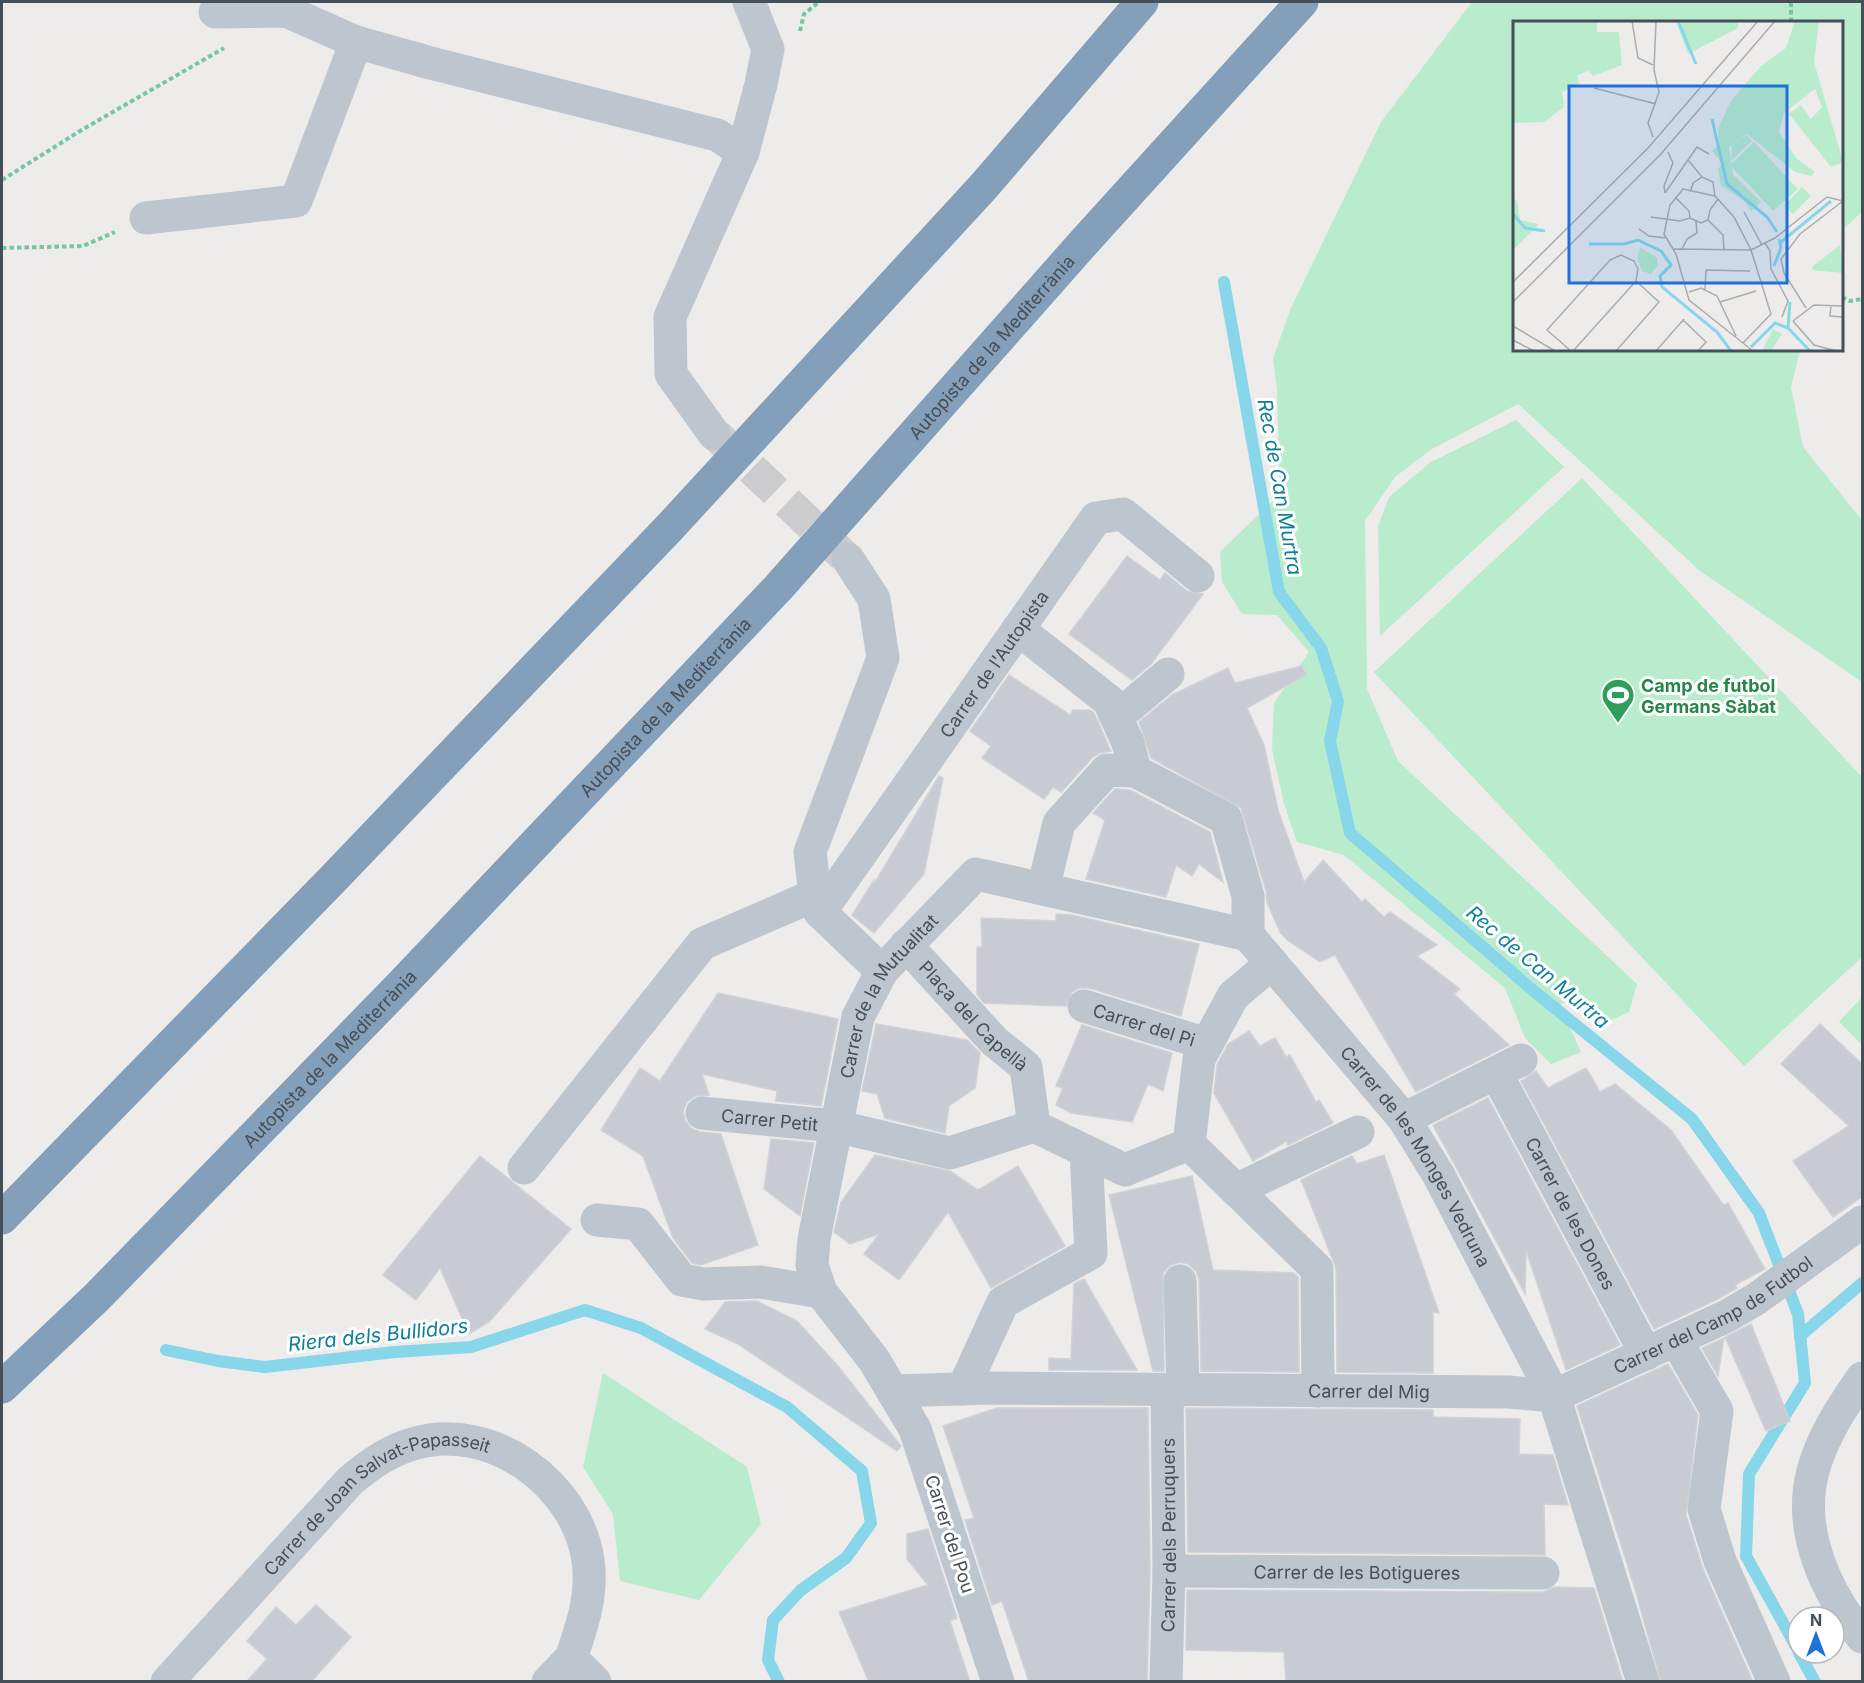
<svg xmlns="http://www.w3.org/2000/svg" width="1864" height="1683" font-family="Inter,sans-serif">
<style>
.green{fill:#b9eccc}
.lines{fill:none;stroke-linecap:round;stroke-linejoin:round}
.stream{stroke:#87d6e9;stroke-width:12}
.building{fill:#c8cbd1;stroke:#d0d2d7;stroke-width:1.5}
.minor-tunnel{stroke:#ccccce;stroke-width:33;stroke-dasharray:33 16;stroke-linecap:butt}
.path{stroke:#73c99d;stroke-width:4;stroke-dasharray:4.5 3;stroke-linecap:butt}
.minor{stroke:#bdc6ce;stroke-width:33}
.highway{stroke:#849fba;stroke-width:33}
.labels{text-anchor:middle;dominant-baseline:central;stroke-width:6;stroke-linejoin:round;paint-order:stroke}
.street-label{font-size:18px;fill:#454f58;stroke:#fff}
.leisure-label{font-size:18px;font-weight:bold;fill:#27864d;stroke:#fff;text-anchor:start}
.water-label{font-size:20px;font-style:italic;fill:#107e99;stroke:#fff}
.inset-river{fill:none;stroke:#87d6e9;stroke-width:3}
.inset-road{fill:none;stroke:#aaadb0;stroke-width:1.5}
.view{fill:#1d71d7;fill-opacity:0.15;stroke:#1d71d7;stroke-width:3}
.inset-edge{fill:none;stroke:#454f58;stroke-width:3}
</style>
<rect width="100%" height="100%" fill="#eeebeb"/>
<g class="green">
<path d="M1472,2h390v210l-20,18v-208h-328v328h286l-9,37 12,60 59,73v162l-162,-111 -182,-167 -86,45 -37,28 -30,44 2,168 31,72 239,223 -8,28 -22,10 -34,-25 -13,8 21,47 -30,12 -26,-26 -20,-50 -161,-133 -47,-13 -13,-38 -12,-55 2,-46 35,-51 -32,-37 -35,-1 -20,-32 -2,-30 60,-58 -3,-104 -4,-32 18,-50 90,-186z"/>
<path d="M1516,420l48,47 -184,169 -2,-110 11,-29 42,-35z"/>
<path d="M1582,478l280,299v180l-118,109 -370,-394z"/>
<path d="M1862,997v48l-23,-23z"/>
<path d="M603,1373l144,94 14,57 -62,76 -79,-19 -7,-67 -30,-47z"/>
</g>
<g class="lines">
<g class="stream">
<path d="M1224,282l55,310 42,56 17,53 -8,40 20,92 185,159 157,127 67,94 39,101 7,69 -56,91 -3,82 52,94"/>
<path d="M1800,1336l62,-53"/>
<path d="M166,1350l52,11 47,6 130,-15 76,-5 114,-37 56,18 146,79 75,64 9,52 -25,35 -45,32 -28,30 -5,40 11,22"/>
<path d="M1799,1653l16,29"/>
</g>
</g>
<g class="building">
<path d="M1127,556l33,24 5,-7 22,18 16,3 -52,70 -19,16 -63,-46z"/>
<path d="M1302,666l4,9 -59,33 17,37 14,65 26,72 19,-22 39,42 3,-3 19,18 6,-5 47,33 -20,11 43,33 -6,5 55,51 -93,47 -81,-137 -15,7 -33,-22 -7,-8 -13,-30 -1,-11 -25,-83 -90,-50 -12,-36 33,-27 56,-27 7,15z"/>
<path d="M1009,675l61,40 3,-5h17l4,3 16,36 1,2 -11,2 -7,4 -32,35 -8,-5 -9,12 -62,-41 9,-12 -21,-15z"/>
<path d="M939,776l4,2 -19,96 -50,59 -22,-18 22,-35 1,2z"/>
<path d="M1115,789l15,1 80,42 13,50 -24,-18 -7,12 -16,-11 -10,32 -80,-18 19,-59 -12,-7z"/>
<path d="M1056,914l16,1 127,29 -18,72 -92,-28h-10l-7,4 -6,14 -82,-3 -7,-9v-47h5l-1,-29 75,3z"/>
<path d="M718,993l120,26 -17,87 -45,-5 1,-10 -75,-17 7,21 -14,1 -8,6 -4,9 2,9 6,8 9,4 21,2 37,111 -57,20 -9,-2 -19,-25 -30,-82 -42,-26 39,-62 20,13z"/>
<path d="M876,1024l91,16 13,13 -5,35 -26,18 -4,27 -60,-15 -8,-24 -15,-3z"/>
<path d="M1820,1024l43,41v131l-30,21 -40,-56 56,-35 -68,-62z"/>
<path d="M1082,1025l90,28 -9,38 -15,-7 -16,38 -61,-9 -15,-8 7,-17 -7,-2z"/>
<path d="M1249,1031l11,15 15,-8 11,19 4,-2 26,47 3,-2 14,23 -45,22 -1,-4 -34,20 -39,-68 3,-28 11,-21z"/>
<path d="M1586,1068l14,24 15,-8 56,46 51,73 2,2 4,-2 37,66 -30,16 2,3 -19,11 -64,30 -133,-248 15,-10 12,17z"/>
<path d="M1488,1098l132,247 -54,25 -40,-120 -1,44 -92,-169z"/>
<path d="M771,1139l43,4 -14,73 -36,-27z"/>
<path d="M875,1155l75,16 28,19 40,-24 47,80 -74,42 -43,-76 -49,68 -35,-26 15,-20 -29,10 -16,-12 7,-30z"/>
<path d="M1384,1155l55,158 -6,-1v61l-96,-1 -1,-104 -35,-88 51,-24 5,8z"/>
<path d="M480,1156l91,73 -82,93 -20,12 -29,-66 -24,32 -33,-25z"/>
<path d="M1192,1176l21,94 81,3 4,4 1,95 -98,-1 -2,-91 -3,-9 -8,-7 -8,-2 -9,3 -8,8 1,98h-11l-44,-176z"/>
<path d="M1084,1279l53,91h-88v-12l22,1 3,-75z"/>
<path d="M757,1301l40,20 41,45 63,80 -4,5 -159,-107 -33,-15 20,-27z"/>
<path d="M1751,1324l39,97 -24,10 -41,-94z"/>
<path d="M1724,1338l-6,38 -16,-28z"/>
<path d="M1668,1364l30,51 -12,100 17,54 50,113h-92l-26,-93 -58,-183z"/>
<path d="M997,1408h151l2,163 -3,111h-118l-27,-81 -10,4 -27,-85 9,-2 -31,-92z"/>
<path d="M1186,1408l247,2v7l87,2 -1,35 34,1 15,50 -24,-1 1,51 -357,-3z"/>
<path d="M928,1529l29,89 -7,3 20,61h-101l-30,-70 89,-27 -21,-26v-25z"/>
<path d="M1555,1587l39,1 29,94h-337l-2,-30 -98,-2 1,-60 356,2z"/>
<path d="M316,1605l35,32 -40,45h-65l21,-23 -20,-18 29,-34 20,18z"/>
</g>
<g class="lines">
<path class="minor-tunnel" d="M716,435l128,121"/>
<g class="path">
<path d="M1791,22v-20"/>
<path d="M800,31l4,-17 15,-12"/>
<path d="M2,180l78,-49 144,-83"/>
<path d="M2,248l81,-2 32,-14"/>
<path d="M1842,297l8,4 12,-2"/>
</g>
<g class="minor">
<path d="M215,12l71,-1 70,31 71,20 290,73 26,17"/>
<path d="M146,218l150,-17 60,-159"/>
<path d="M714,434l-43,-60 -1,-57 73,-165 18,-68 7,-35 -19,-47"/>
<path d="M848,559l26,40 9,59 -73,194 5,43 5,17 62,59"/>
<path d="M1018,629l91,72 19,42 7,28 91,48 22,77v39"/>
<path d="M1114,713l16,-7 38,-32"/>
<path d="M1043,889l16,-66 48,-53 28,1"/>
<path id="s1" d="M820,912l276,-394 27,-4 75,62"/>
<path id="s2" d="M1248,935l156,184 34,55 116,222 89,286"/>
<path id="s3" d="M906,945l88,96 32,26 8,59"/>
<path d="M1272,963l-39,33 -34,63 -10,85 128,125 1,122"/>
<path id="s4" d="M1084,1006l123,38"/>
<path id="s5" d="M1496,1073l150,281"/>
<path id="s6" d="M702,1113l133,13 115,27 84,-27 91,44 64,-26"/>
<path d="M1404,1119l117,-59"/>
<path d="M524,1168l178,-224 113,-49"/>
<path d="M1236,1190l122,-58"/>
<path d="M597,1220l41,4 44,56 21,4 58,-2 60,10"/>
<path d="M1180,1281l3,109"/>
<path d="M1676,1340l41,71 -13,98 16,52 54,121"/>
<path d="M1862,1378c-20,29 -40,59 -49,93 -16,60 13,121 49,166"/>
<path d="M963,1389l40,-87 88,-49 -5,-102"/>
<path id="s7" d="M893,1391l98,-3 518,4 45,4 173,-80 29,-17 106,-77"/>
<path id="s8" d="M1169,1571l374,2"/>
<path id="s9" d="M167,1682l183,-201c20,-17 40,-31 66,-38 77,-21 161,42 172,117 5,34 -6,67 -17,98l24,24"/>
<path d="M548,1682l23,-24"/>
<path id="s10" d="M998,1682l-83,-253 -41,-69 -53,-68 -9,-27 2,-26 44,-222 24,-46 94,-97 272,61"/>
<path id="s11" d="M1166,1682l3,-111 -2,-181"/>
</g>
<g class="highway">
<path d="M2,1218l330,-338 338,-353 314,-341 158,-184"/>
<path id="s12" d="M2,1387l95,-90 304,-312 377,-397 307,-347 217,-239"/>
</g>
</g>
<defs>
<g id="stadium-pin" transform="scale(1.725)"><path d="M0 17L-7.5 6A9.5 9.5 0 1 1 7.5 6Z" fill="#2e9e5b" stroke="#fff"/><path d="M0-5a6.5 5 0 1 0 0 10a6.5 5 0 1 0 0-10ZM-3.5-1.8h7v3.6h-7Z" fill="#fff"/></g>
</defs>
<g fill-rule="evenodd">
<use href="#stadium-pin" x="1618" y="695"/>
</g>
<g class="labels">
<g class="street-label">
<text stroke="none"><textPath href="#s12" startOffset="1436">Autopista de la Mediterrània</textPath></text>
<text stroke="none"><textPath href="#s1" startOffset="303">Carrer de l'Autopista</textPath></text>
<text stroke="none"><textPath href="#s12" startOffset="950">Autopista de la Mediterrània</textPath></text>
<text stroke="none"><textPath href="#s10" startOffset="746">Carrer de la Mutualitat</textPath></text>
<text stroke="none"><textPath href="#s3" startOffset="98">Plaça del Capellà</textPath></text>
<text stroke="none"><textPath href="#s4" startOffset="63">Carrer del Pi</textPath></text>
<text stroke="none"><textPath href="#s12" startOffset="464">Autopista de la Mediterrània</textPath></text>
<text stroke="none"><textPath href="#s6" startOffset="68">Carrer Petit</textPath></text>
<text stroke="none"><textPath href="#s2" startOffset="279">Carrer de les Monges Vedruna</textPath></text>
<text stroke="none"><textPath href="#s5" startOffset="159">Carrer de les Dones</textPath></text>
<text stroke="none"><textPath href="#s7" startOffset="840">Carrer del Camp de Futbol</textPath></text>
<text stroke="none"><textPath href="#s7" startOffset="476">Carrer del Mig</textPath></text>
<text stroke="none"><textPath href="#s9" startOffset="286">Carrer de Joan Salvat-Papasseit</textPath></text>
<text transform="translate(950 1534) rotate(72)">Carrer del Pou</text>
<text stroke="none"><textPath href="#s11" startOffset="147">Carrer dels Perruquers</textPath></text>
<text stroke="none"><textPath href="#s8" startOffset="188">Carrer de les Botigueres</textPath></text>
</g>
<g class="leisure-label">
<text x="1641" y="685">Camp de futbol<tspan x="1641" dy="21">Germans Sàbat</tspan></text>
</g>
<g class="water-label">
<text transform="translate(1280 487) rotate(80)">Rec de Can Murtra</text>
<text transform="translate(1538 967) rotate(40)">Rec de Can Murtra</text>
<text transform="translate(378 1335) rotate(-6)">Riera dels Bullidors</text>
</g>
</g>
<g transform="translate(1513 21)">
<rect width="330" height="330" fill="#eeebeb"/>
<path d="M0,0h84v11h22l3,33 -29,11 -4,-5 -12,4 2,10 -17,7 2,15 -20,15 -31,1zM163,0h62v7l-50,26zM282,0h24l-5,41 29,100 -12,5 -42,-53 12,-9 10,14 11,-12 -7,-18 -31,24 -5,19 17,26 19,14 -4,4 -16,-4 -48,-38 -18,13 4,28 28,27 -4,4 -5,-2 2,5 -3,2 -6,-9 -24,-17 -3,-16 4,-6 -10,-12 7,-7 -1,-16 13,-27 30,-35 25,-18zM234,114l5,6 -21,20 1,-16zM241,121l44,47 -25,22 -43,-46zM289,166l9,9 -18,18 -9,-8zM0,177l4,3 3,19 19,4 -26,26zM327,224l3,28 -31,-3 1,-4zM127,226l17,11 1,7 -7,9 -9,-3 -5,-13zM260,308l9,5 -11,17h-9z" fill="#b9eccc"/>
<path class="inset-river" d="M165,0l18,43M199,98l15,65 40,33 10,15M0,193l12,14 20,3M268,221l50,-41M76,223h35l14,-4 23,11 10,14 -11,11 2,11 55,45 14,19M261,245l7,-18 -2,-9M275,307l2,-26M238,326l24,-24 13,5 22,23"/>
<path class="inset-road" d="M119,0l6,37 15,7M81,67l62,16M140,116l-5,-14 11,-31 -5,-22 2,-49M175,139l14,17 11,5 2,14M178,169l2,-7 9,-6M152,172l32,-46 12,7M152,172l-1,-7 9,-23 -5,-11M202,175l-32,-7 -13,16 -6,29 12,20 13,46 64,51M202,175l19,21 17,33 20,64 -28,29M162,176l14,14 1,7M205,178l-8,11 -2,10 15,15 1,14M231,191l18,33M138,196l29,4 10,-3 11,5 7,-3M126,208l10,7 16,2M252,222l5,8 1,18 17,32 -6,16M161,228l77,1 24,-12 52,-41 16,4M169,228l5,-10 10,-6 -1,-12M0,261l135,-134 110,-127M192,269l1,-20 44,1M176,271l12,-4 16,8 19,40M0,281l147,-147 115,-134M207,281l36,-11M318,284l-1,11 13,1M293,287l-22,-35 -3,-14 19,-25 43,-33M170,299l23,22 -8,9M280,300l21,-16 29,1M280,300l21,24 22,6M0,305l42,25M0,319l21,11M58,330l-24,-21 63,-70 11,-5 13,6 4,8 -2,12 23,21 -43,49M60,330l63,-70M143,330l28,-32"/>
<path class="view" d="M56,65h218v197h-218z"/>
<rect width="330" height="330" class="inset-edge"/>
</g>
<rect width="1864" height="1683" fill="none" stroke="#454f58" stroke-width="6"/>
<g transform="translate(1816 1635)"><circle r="28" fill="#ffffff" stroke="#b5b9bc" stroke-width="1.5"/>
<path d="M0-4.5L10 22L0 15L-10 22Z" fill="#1d71d7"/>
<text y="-9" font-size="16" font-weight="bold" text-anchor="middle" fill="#454f58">N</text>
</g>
</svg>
